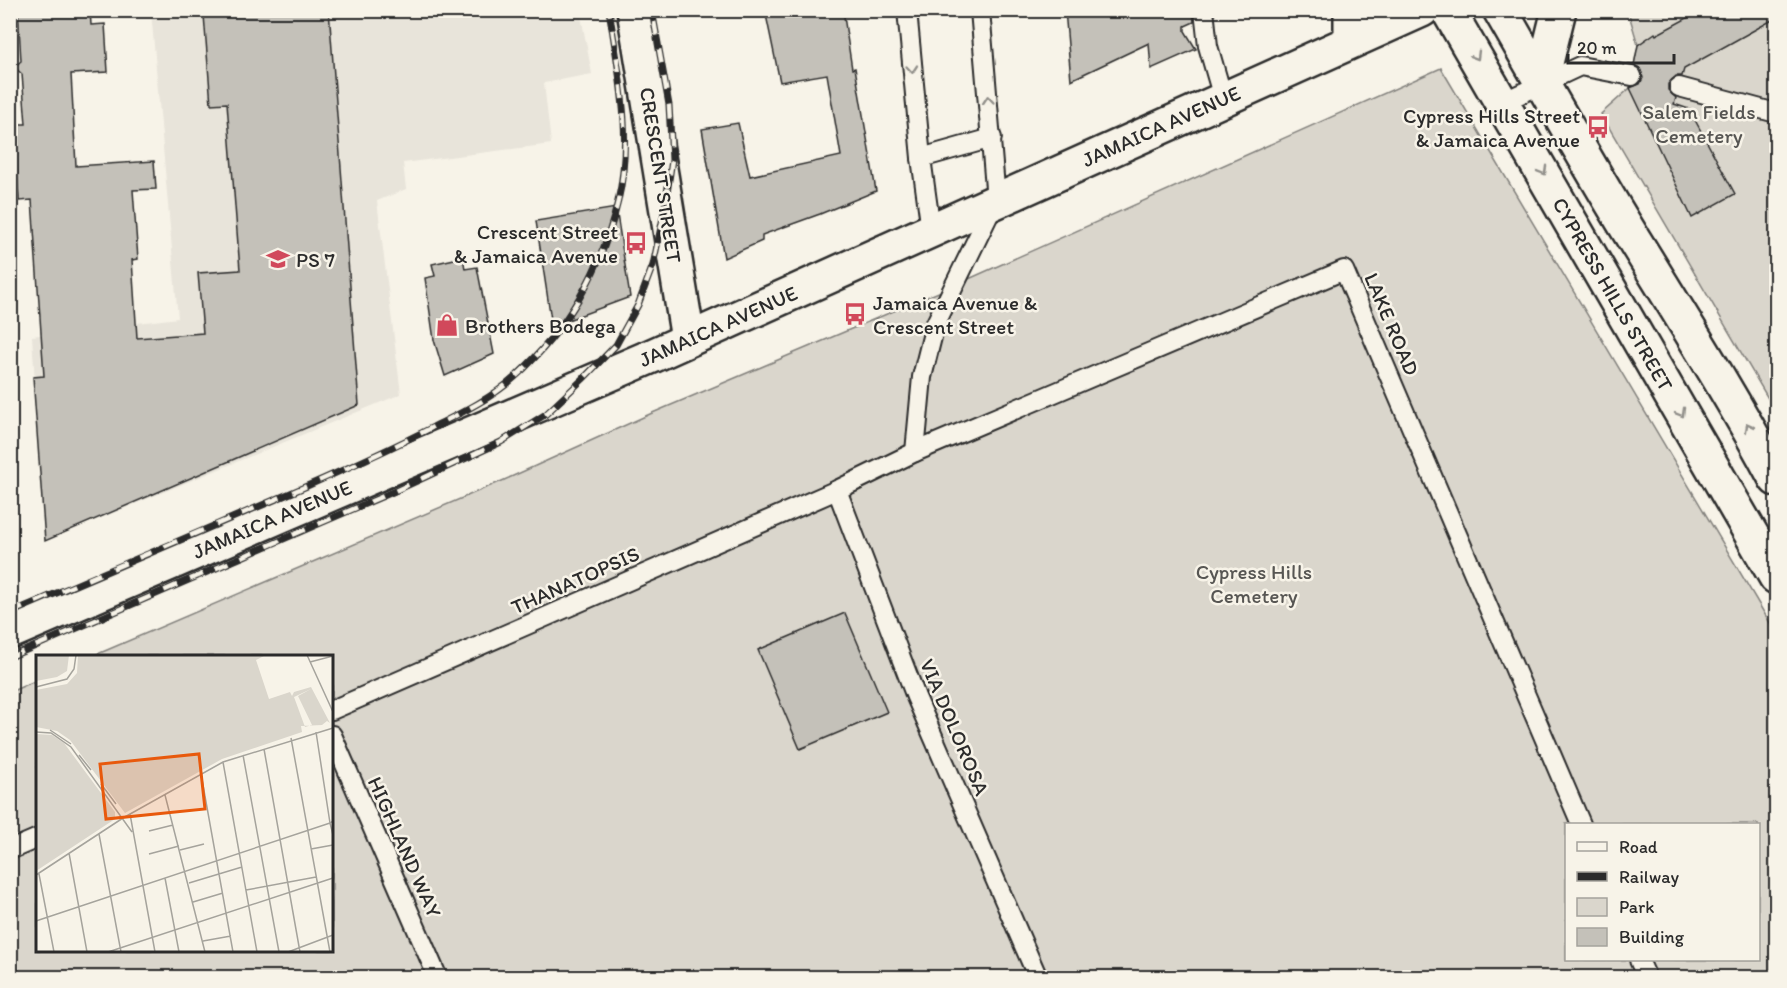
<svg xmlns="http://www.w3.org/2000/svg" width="1787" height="988" font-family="Itim,sans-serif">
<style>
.built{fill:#e8e4da}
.green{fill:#dad6cc;stroke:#82807c;stroke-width:1.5;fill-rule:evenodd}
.building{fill:#c4c1b9;stroke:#2b2b2b;stroke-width:1.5}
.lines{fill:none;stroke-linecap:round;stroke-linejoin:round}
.lane-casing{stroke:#2b2b2b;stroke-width:22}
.street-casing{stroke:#2b2b2b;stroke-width:38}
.secondary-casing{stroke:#2b2b2b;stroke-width:38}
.lane{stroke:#f7f3e8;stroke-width:18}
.street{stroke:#f7f3e8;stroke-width:33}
.secondary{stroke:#f7f3e8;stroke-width:33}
.rail-casing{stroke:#2b2b2b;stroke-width:7}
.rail{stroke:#f7f3e8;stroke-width:4.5;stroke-dasharray:14;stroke-linecap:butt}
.oneway{stroke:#918f8a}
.labels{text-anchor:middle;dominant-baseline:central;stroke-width:5;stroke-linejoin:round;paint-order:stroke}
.park-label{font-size:21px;fill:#575653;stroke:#f7f3e8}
.poi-label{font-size:21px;fill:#2b2b2b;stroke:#f7f3e8;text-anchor:start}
.street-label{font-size:21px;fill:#2b2b2b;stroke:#f7f3e8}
.inset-road{fill:none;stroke:#a5a39c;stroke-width:1.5}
.view{fill:#e8590c;fill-opacity:0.15;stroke:#e8590c;stroke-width:3}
.inset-edge{fill:none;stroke:#2b2b2b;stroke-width:3}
</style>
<rect width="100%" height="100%" fill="#f7f3e8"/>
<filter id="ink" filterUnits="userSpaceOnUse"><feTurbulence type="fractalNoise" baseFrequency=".0167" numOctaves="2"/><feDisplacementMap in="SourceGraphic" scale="12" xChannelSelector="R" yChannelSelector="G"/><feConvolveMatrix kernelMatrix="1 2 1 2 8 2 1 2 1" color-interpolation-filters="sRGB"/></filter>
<g filter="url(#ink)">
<path class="built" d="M366,10l1,6 43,-6 170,1 12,63 -48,9 7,61 -148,19 3,26 -29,12 24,193 -356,147 -13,-205 146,-18 -27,-307z"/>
<g class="green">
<path d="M1628,11h148v401l-175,-298 29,-26 8,-43z"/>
<path d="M1441,68l335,565v344h-1765l-1,-285 27,-12 1,270h294v-294h-239l409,-175 148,-67 303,-128zM1566,824h192v136h-192z"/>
</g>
<g class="building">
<path d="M18,10h72l1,15 14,-1 3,48 -37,2 5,92 78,-5 2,28 -23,1 5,69 -6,1 5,78 66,-5 -5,-60 42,-3 -13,-167 -16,1 -7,-89 64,-5h61l30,395 -314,136 -12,-164 11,-1 -12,-176 -13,1 -3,-47 -1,-30h11l-4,-50 -8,-7 7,-6z"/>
<path d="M765,10h78l9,59 3,-1 21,123 -56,23 -58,21v6l-38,17 -22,-129 36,-6 12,53 91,-20 -14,-82 -47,8z"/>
<path d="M1065,10h128l1,12 -9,4v5l11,18 -45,20 -2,-26 -78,37z"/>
<path d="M1702,10h74v8l-92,51 -2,7h-6l-8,8v6l8,8 -2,6 15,5 46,85 -43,24 -62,-130 10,-4 3,-6 -3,-10 -6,-3 4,-20 17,-12 1,2z"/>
<path d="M616,208l14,89 -78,29 -16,-105z"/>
<path d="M463,257l2,12 12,-2 17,87 -49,22 -11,-36 -9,-62 10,-2 -3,-12z"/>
<path d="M845,613l42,99 -87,37 -42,-99z"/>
</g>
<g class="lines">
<g class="lane-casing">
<g id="lane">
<path d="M907,10l14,148 10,72"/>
<path d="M1204,10l4,36 15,52"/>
<path d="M1679,87l97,26"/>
<path d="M1503,102l77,-36 52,10"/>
<path d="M921,158l71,-20"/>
<path d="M915,452l7,-75 13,-52 61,-125 -16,-190"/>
<path d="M837,490l79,207 122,281"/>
<path d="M332,710l505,-220 78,-38 429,-182 237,554"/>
<path d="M332,735l106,243"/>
<path d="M10,850l28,-12"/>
<path d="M1639,960l8,18"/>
</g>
</g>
<g class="street-casing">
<g id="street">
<path d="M634,10l54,329"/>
<path d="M1351,10v31"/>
</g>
</g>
<g class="secondary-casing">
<g id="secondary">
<path d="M1448,10l328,567"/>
<path d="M1500,10c45,78 89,157 136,233 48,78 97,155 140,236"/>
<path d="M1541,83l18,-73"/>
<path d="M10,632l642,-276 770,-346"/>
</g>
</g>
<use href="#lane" class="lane"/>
<use href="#street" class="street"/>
<use href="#secondary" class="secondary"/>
<g class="rail-casing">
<g id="rail">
<path d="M10,613c99,-43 198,-85 297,-127 43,-19 85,-38 126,-59 28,-14 59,-29 82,-50 52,-47 87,-108 103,-176 15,-63 1,-128 -9,-191"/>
<path d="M10,657l385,-166 106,-49 45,-28 37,-35 33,-34 22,-40 15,-40 11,-52 8,-53 -3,-55 -17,-95"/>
</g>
</g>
<use href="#rail" class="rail"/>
</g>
<defs><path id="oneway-chevron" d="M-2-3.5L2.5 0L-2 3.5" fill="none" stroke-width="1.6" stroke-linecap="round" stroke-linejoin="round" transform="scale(1.5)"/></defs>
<g class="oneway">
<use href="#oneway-chevron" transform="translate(1476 56) rotate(59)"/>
<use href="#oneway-chevron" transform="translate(912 69) rotate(85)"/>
<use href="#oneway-chevron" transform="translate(988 100) rotate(-95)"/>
<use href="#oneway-chevron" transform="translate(1543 171) rotate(60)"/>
<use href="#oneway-chevron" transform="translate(1681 413) rotate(60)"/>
<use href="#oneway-chevron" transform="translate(1749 427) rotate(-119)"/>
</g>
</g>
<defs>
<g id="bus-bare" transform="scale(1.8)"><path d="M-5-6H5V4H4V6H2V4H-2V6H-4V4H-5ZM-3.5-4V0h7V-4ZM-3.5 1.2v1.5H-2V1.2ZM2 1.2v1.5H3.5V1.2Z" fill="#d1495b" stroke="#f7f3e8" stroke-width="2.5" paint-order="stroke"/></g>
<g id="school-bare" transform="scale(1.8)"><path d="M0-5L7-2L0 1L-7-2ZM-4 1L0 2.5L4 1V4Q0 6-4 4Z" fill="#d1495b" stroke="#f7f3e8" stroke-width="2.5" paint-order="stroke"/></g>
<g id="shop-bare" transform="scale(1.8)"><path d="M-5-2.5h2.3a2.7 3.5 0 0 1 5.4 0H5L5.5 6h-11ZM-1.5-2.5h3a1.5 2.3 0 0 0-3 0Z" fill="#d1495b" stroke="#f7f3e8" stroke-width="2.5" paint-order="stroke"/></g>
</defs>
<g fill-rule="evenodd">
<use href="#bus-bare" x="1598" y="127"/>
<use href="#bus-bare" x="636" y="243"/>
<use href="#school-bare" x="278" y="259"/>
<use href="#bus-bare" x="855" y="314"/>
<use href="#shop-bare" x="447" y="325"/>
</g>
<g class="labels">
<g class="park-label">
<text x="1699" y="111">Salem Fields<tspan x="1699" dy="24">Cemetery</tspan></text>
<text x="1254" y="571">Cypress Hills<tspan x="1254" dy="24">Cemetery</tspan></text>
</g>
<g class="poi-label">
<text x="1580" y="115" text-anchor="end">Cypress Hills Street<tspan x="1580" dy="24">&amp; Jamaica Avenue</tspan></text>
<text x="618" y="231" text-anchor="end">Crescent Street<tspan x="618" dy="24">&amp; Jamaica Avenue</tspan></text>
<text x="296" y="259">PS 7</text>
<text x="873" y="302">Jamaica Avenue &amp;<tspan x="873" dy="24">Crescent Street</tspan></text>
<text x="465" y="325">Brothers Bodega</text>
</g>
<g class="street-label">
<text transform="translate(1161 126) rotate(-24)">JAMAICA AVENUE</text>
<text transform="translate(661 175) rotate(81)">CRESCENT STREET</text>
<text transform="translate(1613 294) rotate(60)">CYPRESS HILLS STREET</text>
<text transform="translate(1392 324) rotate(67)">LAKE ROAD</text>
<text transform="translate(718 326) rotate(-24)">JAMAICA AVENUE</text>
<text transform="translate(272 519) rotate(-23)">JAMAICA AVENUE</text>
<text transform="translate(575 580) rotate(-24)">THANATOPSIS</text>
<text transform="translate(955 727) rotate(67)">VIA DOLOROSA</text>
<text transform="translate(405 847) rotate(66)">HIGHLAND WAY</text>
</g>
</g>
<g transform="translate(36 655)">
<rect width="297" height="297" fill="#f7f3e8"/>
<path d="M0,0h33l-2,16 -10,6 -21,4zM42,0h188l-10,5 13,39 21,-7 2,4 2,-4 17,-5 19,36 -3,-2 -5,4 -21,1 1,6 -80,27 -97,54 -55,-73 -13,-9 -21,-4v-37l31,-6 10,-11zM275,34l-13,7 14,29 -7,2 -11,-30zM0,79l16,1 12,8 51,69v7l-79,52z" fill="#dad6cc" fill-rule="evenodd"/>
<path class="inset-road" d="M271,0l26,57M274,7l23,-6M0,32l31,-8 7,-10 2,-14M14,75l21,14M0,77l15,1 20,14 61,85M280,77l14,91 3,-2M255,83l39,214M228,94l36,203M43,100l12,15M207,100l36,197M187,107l34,190M165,119l32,178M65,129l15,20M129,140l40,157M94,159l25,138M113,176l24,-6M63,179l22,118M275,194l22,-4M144,195l24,-6M33,198l18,99M113,199l30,-8M3,219l15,78M0,220l87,-57 100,-56 110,-34M129,223l14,74M153,228l53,-16M210,235l70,-13M157,247l30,-9M0,266l294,-98 3,12M167,286l28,-5M72,297l225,-74M252,297l45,-17"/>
<path class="view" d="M163,99l6,55 -99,10 -6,-55z"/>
<rect width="297" height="297" class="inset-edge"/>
</g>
<rect width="1787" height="988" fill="none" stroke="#f7f3e8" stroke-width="36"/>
<rect x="18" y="18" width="1751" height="952" fill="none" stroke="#2b2b2b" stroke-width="2" filter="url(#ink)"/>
<rect x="1565" y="823" width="195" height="138" fill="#f7f3e8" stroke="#a5a39c" stroke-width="1.5"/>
<rect x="1577" y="842" width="30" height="9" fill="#f7f3e8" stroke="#a5a39c" stroke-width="1.5"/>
<text x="1619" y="853" font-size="18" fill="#2b2b2b">Road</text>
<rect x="1577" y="872" width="30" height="9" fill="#2b2b2b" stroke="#a5a39c" stroke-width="1.5"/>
<text x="1619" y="883" font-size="18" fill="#2b2b2b">Railway</text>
<rect x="1577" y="898" width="30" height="18" fill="#dad6cc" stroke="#a5a39c" stroke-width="1.5"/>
<text x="1619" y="913" font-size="18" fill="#2b2b2b">Park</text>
<rect x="1577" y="928" width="30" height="18" fill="#c4c1b9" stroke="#a5a39c" stroke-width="1.5"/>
<text x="1619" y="943" font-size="18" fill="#2b2b2b">Building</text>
<path d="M1568 54v9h106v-9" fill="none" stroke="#2b2b2b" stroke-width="3"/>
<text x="1577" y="54" font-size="18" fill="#2b2b2b" stroke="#f7f3e8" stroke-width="4.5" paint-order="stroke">20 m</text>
</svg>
